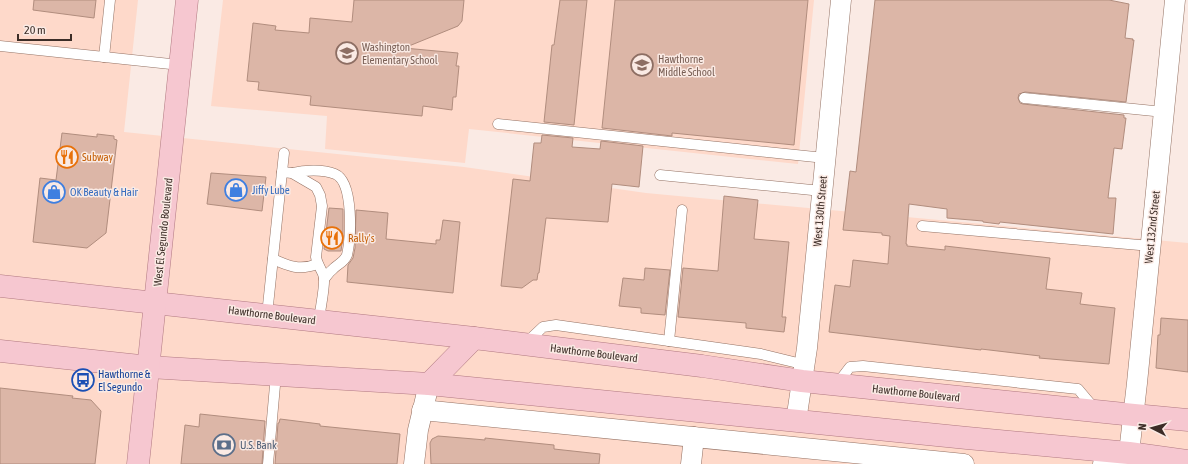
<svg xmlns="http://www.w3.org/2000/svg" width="1188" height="464" font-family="'Asap Condensed',sans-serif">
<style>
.built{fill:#fed9ca}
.building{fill:#dcb6a7;stroke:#b18d7e}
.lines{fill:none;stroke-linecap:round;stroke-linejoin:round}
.service-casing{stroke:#947264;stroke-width:11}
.minor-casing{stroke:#947264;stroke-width:21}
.primary-casing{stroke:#b17981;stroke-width:23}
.service{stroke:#fff;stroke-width:10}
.minor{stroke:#fff;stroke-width:20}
.primary{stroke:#f6c7d0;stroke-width:22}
.labels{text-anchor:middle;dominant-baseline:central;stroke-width:3;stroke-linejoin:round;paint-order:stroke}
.education-label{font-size:11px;fill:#785e54;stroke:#faeae4;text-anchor:start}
.food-label{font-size:11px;fill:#c56008;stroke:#faeae4;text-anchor:start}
.shop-label{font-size:11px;fill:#366cbe;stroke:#faeae4;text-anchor:start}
.street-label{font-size:11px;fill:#3c2d27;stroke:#faeae4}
.transit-label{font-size:11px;fill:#164399;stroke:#faeae4;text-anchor:start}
.service-label{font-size:11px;fill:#4e5e75;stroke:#faeae4;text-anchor:start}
</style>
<rect width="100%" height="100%" fill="#faeae4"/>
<g class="built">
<path d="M0,0h138l-14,132 340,35 182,26 542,50v221h-1188z"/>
<path d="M223,0h591l-16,164 -329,-35 -4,34 -140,-14 2,-33 -116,-10z"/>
</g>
<g class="building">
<path d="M34,0h62l-2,18 -61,-8z"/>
<path d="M354,0h110l-2,21 -4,5 -54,22 54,5 -2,13h3l-3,31h-3l-1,13 -29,-4 -1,10 -112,-11 1,-9 -53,-6 1,-8 -12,-1 6,-58 23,3 -1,4 34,3 1,-15 42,4z"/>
<path d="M560,0h27l-13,125 -30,-3 8,-77h2z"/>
<path d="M615,0h193l-14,145 -122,-12v3l-70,-8z"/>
<path d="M875,0h234l20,4 -4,34 8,1 -1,1h2l-8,62 -101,-10 -6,2 -1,4 2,5 3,1 101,11v3h2l-4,31 -8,-1 -6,50h8l-3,36 -113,-12 -1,2 -16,-2v-1l-36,-3v-9l-38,-5 -3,40h1v2l38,4v-4l105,12 -4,31 36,4 -2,11 35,4 -6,56 -70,-6 1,-2 -59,-7v1l-152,-18 6,-47 15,2 3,-27 35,4 2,-28 -8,-1v-2l-39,-3 7,-59 6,1z"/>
<path d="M62,133l35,4v-3l17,2v3l3,1 -11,93 -19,15 -54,-6 7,-64 16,2z"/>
<path d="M542,135l31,3 -1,9 28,2 1,-8 42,5 -4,41 -27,-3 -4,38 -62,-4 -7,55h-1l-1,7h-4l-11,8 -21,-2 12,-107 17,2 4,-38h7z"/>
<path d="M211,173l55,4 -4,34 -55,-7z"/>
<path d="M724,196l34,4 -4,39 35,3 -7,75h4l-2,15 -38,-4v-5l-68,-6 5,-49 35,3z"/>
<path d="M329,208l14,1v27l-2,15h-13l-4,-2z"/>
<path d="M356,210l32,3 -2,26 50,5v-4h4l3,-20 17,2 -7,71 -106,-11 1,-17 5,-7 2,-10z"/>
<path d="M645,268l25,2 -5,45 -24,-2v-5l-22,-2 4,-28 21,2z"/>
<path d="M1161,318l27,2v52l-32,-4 2,-33h2z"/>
<path d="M0,388l73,8 -1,2 19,2 10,11 -6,53h-95z"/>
<path d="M200,414l65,7 -3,43h-81l4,-39 14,2z"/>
<path d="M280,419l40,5v2l80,8 -3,30h-122l3,-41h1z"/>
<path d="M438,436l36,3 11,1v-2l29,3 40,4v4l46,5 -1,10h-168l-1,-21 2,-4z"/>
</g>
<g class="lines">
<g class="service-casing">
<g id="service">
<path d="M0,46l180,19"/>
<path d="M104,57l6,-57"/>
<path d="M1024,98l140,14"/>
<path d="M498,124l327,34"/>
<path d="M282,172l10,1 24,14 4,8 2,11 -6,51c1,8 6,12 8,20 1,11 -4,32 -5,44"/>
<path d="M292,173c12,-3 31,-4 43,1 19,8 16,64 12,81 -3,8 -10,9 -15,15 -3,2 -5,6 -8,9"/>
<path d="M660,175l162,16"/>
<path d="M922,226l229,20"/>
<path d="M273,259c15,7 27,12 44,5"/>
<path d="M267,315l17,-162"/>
<path d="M669,341l13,-131"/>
<path d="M526,343l17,-16 13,-2 205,29 45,11"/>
<path d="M837,384l13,-17 13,-1 215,23 16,19"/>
<path d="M268,464l8,-90"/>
</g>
</g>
<g class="minor-casing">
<g id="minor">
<path d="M422,410l542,54"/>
<path d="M796,421l11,-73 34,-348"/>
<path d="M414,464l4,-34 11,-46"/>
<path d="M691,464l3,-27"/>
<path d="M1103,464l26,-11 8,-70 38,-383"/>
</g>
</g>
<g class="primary-casing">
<g id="primary">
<path d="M0,286l474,52 228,28 100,15 332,34 54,5"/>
<path d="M0,351l149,16 280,17 538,54 162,15 59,8"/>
<path d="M429,384l45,-46"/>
<path d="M138,464l49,-464"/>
</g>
</g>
<use href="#service" class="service"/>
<use href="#minor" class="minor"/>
<use href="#primary" class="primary"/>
</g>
<defs>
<g id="school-ring" transform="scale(1.15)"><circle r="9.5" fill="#faeae4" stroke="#8d6e63" stroke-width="1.5"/><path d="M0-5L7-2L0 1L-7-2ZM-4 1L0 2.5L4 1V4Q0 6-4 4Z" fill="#8d6e63"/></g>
<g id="restaurant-ring" transform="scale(1.15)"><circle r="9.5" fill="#faeae4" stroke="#e8710a" stroke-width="1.5"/><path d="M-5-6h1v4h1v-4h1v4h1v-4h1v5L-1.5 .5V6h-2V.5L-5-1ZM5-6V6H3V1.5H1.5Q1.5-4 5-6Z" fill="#e8710a"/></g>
<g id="shop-ring" transform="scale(1.15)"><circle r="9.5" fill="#faeae4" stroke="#3f7fe0" stroke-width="1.5"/><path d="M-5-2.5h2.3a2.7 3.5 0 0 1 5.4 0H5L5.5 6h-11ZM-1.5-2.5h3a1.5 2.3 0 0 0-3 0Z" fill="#3f7fe0"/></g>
<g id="bus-ring" transform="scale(1.15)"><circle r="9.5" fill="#faeae4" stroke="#1a4fb4" stroke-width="1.5"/><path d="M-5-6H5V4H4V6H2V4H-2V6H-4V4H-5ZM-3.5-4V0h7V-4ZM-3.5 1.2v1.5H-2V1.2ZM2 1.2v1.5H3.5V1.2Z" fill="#1a4fb4"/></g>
<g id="bank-ring" transform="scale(1.15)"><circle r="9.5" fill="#faeae4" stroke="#5c6f8a" stroke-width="1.5"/><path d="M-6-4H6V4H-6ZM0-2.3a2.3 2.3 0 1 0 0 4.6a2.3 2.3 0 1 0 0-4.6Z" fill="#5c6f8a"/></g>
</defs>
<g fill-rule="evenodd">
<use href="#school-ring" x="347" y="53"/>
<use href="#school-ring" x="642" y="65"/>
<use href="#restaurant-ring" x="67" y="157"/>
<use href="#shop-ring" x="236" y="190"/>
<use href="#shop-ring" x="54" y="192"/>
<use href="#restaurant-ring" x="332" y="238"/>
<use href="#bus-ring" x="83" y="380"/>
<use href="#bank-ring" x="224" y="445"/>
</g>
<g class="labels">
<g class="education-label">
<text x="362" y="47">Washington<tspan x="362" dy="13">Elementary School</tspan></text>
<text x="658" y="59">Hawthorne<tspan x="658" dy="13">Middle School</tspan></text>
</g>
<g class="food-label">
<text x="82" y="157">Subway</text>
<text x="348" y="238">Rally's</text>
</g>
<g class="shop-label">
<text x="252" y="190">Jiffy Lube</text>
<text x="70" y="192">OK Beauty &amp; Hair</text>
</g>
<g class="street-label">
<text transform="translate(820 211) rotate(-85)">West 130th Street</text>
<text transform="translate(1152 227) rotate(-84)">West 132nd Street</text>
<text transform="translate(163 232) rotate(-84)">West El Segundo Boulevard</text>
<text transform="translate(272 315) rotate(7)">Hawthorne Boulevard</text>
<text transform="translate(594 353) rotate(7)">Hawthorne Boulevard</text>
<text transform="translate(916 393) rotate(6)">Hawthorne Boulevard</text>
</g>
<g class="transit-label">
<text x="98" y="374">Hawthorne &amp;<tspan x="98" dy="13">El Segundo</tspan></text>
</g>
<g class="service-label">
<text x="240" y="445">U.S. Bank</text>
</g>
</g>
<g transform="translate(1152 428) rotate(276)" stroke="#faeae4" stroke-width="3" paint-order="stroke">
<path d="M0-3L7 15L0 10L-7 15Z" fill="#3c2d27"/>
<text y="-6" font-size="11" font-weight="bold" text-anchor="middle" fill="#3c2d27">N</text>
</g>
<path d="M18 34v6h53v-6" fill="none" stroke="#3c2d27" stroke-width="2"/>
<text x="24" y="34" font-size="12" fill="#3c2d27" stroke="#faeae4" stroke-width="3" paint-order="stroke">20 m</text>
</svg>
